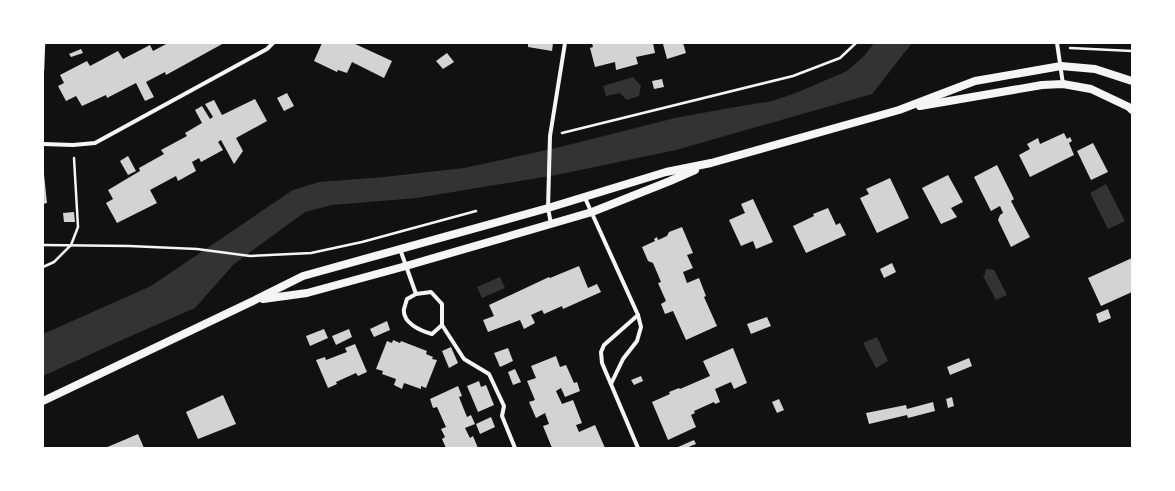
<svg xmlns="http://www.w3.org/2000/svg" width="1175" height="491" font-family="'Roboto Condensed',sans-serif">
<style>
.water{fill:#333}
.building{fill:#d3d3d3}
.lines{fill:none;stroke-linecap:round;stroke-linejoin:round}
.path{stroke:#f5f5f5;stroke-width:2.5}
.minor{stroke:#f5f5f5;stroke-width:4}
.secondary{stroke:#f5f5f5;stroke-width:8}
</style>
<rect width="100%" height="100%" fill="#111"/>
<g class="water">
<path d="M874,43h38l-40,51 -196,56 -120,25 -139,23 -85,7 -27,7 -71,52 -39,44 -71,31 -81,37v-42l108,-48 142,-96 26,-8 65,-5 80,-9 96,-21 115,-29 49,-9 48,-8 24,-8 51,-22 18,-16z"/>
<path d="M633,77l8,9 -2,10 -12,4 -7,-7 -14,3 -3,-10z"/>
<path d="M1106,184l19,37 -17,8 -18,-36z"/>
<path d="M987,269l7,1 13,25 -11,5 -13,-24 2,-1v-4z"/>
<path d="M500,277l5,11 -23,10 -5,-11z"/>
<path d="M877,337l11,24 -12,7 -13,-25z"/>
</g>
<g class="building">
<path d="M168,43h56l-58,32 -1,-3 -19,10 8,15 -9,4 -9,-18 -29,15 -1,-3 -24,11 -6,-10 -10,5 -8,-15 6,-3 -4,-8 27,-14 3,5 28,-15 5,8 27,-14 3,6z"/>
<path d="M322,43h31l39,18 -8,17 -32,-16 -5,11 -9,-3 -1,2 -23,-11z"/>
<path d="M528,43h25l-1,8 -24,-4z"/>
<path d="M592,43h61l2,10 -19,4 2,7 -22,6 -1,-8 -20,5 -5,-19 3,-1z"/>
<path d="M666,43h17l3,10 -19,6 -4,-15z"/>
<path d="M81,49l2,4 -12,4 -2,-3z"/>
<path d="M447,53l7,9 -11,7 -7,-8z"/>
<path d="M662,79l2,8 -10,2 -2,-8z"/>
<path d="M287,93l7,13 -10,5 -7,-13z"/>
<path d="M255,99l12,22 -31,17 7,13 -9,13 -13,-24 -3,2 5,8 -22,12 -2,-4 -7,4 4,9 -18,10 -2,-5 -26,14 7,13 -40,20 -11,-20 7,-4 -5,-9 32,-19 -1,-3 25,-14 -3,-4 26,-14 -2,-3 17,-10 -7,-13 7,-4 8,13 3,-2 -8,-13 9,-4 8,15z"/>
<path d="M1064,133l3,6 3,-2 2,4 -3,2 5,12 -44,22 -11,-22 11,-6 -3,-5 11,-6 2,6z"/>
<path d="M1093,143l15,29 -17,8 -14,-29z"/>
<path d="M128,156l8,15 -8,4 -8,-14z"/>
<path d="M997,165l17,34 -3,2 19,36 -19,10 -13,-27 2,-5 3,-2 -3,-7 -9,5 -17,-34z"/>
<path d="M43,174h1l3,29 -4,1z"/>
<path d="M948,175l15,27 -12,6 6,9 -16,7 -19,-36z"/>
<path d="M890,178l19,40 -32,15 -17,-35 9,-4 -3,-5z"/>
<path d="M753,199l20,43 -17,7 -3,-8 -12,5 -12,-26 16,-7 -4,-9z"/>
<path d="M828,208l8,17 4,-2 6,12 -40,18 -13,-27 21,-10 -1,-2z"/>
<path d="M74,212l1,10h-11l-1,-9z"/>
<path d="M682,227l11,26 -6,2 6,13 -10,4 4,11 12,-5 7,18 -2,1 13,29 -31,14 -13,-29 -8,3 -4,-10 5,-3 -8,-18 3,-1 -8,-19 -5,-2 -6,-14 13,-6 -1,-2 3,-2 1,3 9,-4 2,-4z"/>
<path d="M1132,258v34l-31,14 -13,-28z"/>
<path d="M892,263l4,9 -12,6 -4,-9z"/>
<path d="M579,266l9,22 9,-4 4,8 -38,17 -1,-3 -18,8 -2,-4 -11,5 4,8 -11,6 -4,-9 -32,12 -5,-12 11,-4 -5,-11 60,-28 1,1z"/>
<path d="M1108,309l3,9 -12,5 -3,-9z"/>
<path d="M767,317l4,9 -20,8 -4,-10z"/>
<path d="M387,321l3,9 -16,7 -4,-8z"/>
<path d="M324,329l4,9 -18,8 -4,-10z"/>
<path d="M349,329l3,8 -16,8 -4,-9z"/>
<path d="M393,340l7,3 1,-2 26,10 -1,3 7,3 -1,2 5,1 -11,28 -5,-2v3l-17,-6 -2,6 -8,-4 2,-6 -14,-5 1,-3 -7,-2 11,-28 5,2z"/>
<path d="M355,344l12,28 -9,4 -2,-3 -20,9 1,2 -9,4 -12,-28 9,-3 1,3 21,-8 -2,-4z"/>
<path d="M451,347l7,16 -9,5 -7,-17z"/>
<path d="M508,348l5,13 -13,6 -6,-14z"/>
<path d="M733,348l14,35 -13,6 -3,-7 -16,7 5,13 -5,2 -1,-2 -20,9 1,2 -4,2 5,12 -28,13 -16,-38 18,-8 -1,-2 10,-4 1,1 30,-13 -7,-15z"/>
<path d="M556,356l4,11 6,-2 8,18 3,-1 3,9 -15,6 -4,-9 -5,3 6,13 11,-4 9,23 -6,2 3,7 16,-7 10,23h-53l-9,-22 6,-2 -4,-11 -9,5 -7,-16 6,-2 -8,-19 9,-3 -5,-12z"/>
<path d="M969,358l3,8 -22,9 -3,-8z"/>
<path d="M515,369l6,13 -8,3 -5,-13z"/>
<path d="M641,376l2,5 -9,4 -3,-5z"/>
<path d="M479,381l2,6 5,-2 8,20 -16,7 -11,-26z"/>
<path d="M458,386l4,10 -3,1 8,20 4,-2 4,9 -10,4 5,10 3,-2 5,12h-32l-4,-9 3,-2 -4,-8 5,-2 -9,-20 -4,1 -3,-9z"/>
<path d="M223,395l13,29 -38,15 -12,-27z"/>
<path d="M952,397l2,9 -6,2 -2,-9z"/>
<path d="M779,399l5,11 -7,3 -5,-11z"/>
<path d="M933,402l2,9 -27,7 -1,-3 -38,9 -3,-11 40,-8 1,4z"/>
<path d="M491,417l4,10 -15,7 -4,-10z"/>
<path d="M138,434l6,14h-39l12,-5z"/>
<path d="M694,440l2,4 -10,4h-7l-1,-1z"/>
</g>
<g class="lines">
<g class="path">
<path d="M1070,48l62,3"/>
<path d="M43,70l1,-27"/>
<path d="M562,133l231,-57 47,-18 16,-15"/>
<path d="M43,245l86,1 68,3 53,7 61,-3 51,-11 114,-31"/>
<path d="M43,267l11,-5 17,-17 7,-18 -4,-69"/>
</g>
<g class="minor">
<path d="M1057,43l6,41"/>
<path d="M43,144l30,1 22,-2 172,-94 6,-6"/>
<path d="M585,198l53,117 -34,30 -3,7 1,11 36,85"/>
<path d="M551,224l-3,-16 2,-72 15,-93"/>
<path d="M400,249l16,45 15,-2 11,12v21l-10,9c-11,-3 -30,-11 -28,-25 1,-3 2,-7 3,-10l9,-5"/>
<path d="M442,325l22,34 25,15 15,32 -2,10 13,32"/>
<path d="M611,384l12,-25 14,-18 4,-14 -3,-12"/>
</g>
<g class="secondary">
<path d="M920,106l122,-21 21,-1 28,5 38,18 3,3"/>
<path d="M263,299l44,-6 99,-27 186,-54 78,-31 25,-11"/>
<path d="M43,401l212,-101 48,-24 245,-68 118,-36 45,-9 188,-53 76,-29 86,-15 34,3 37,12"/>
</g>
</g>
<rect width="1175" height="491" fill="none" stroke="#ffffff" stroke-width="88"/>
</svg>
